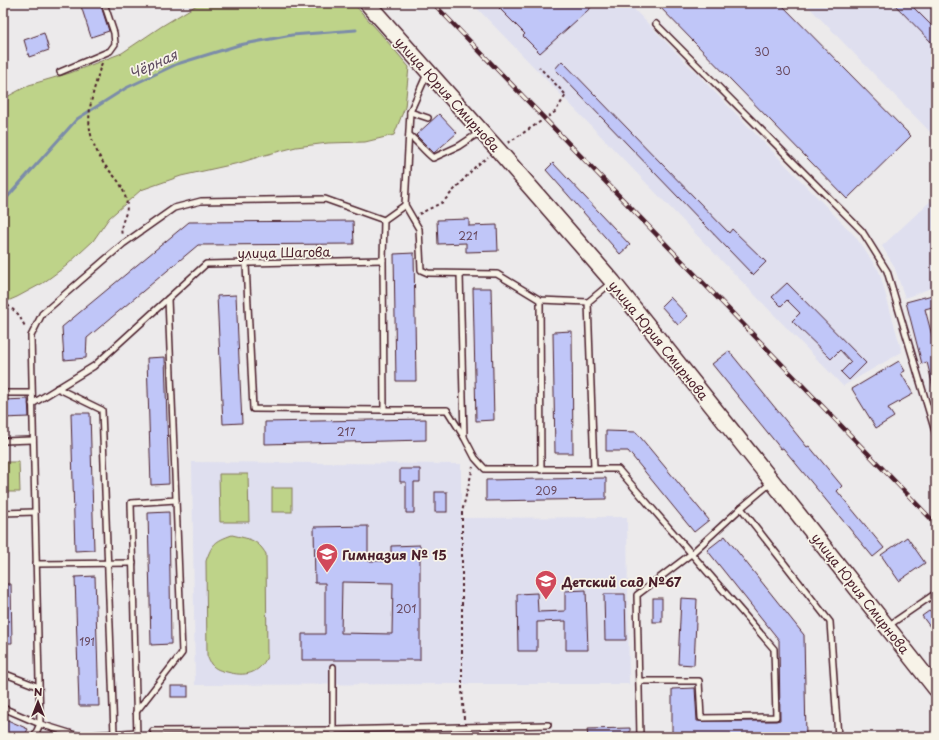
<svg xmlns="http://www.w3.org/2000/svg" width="939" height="740" font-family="'Playpen Sans',sans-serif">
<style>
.built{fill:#dfdfef}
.green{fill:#bed389;stroke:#84795a}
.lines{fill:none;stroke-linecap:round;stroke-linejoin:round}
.stream{stroke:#7c8ca9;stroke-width:3}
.building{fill:#c0c6f8;stroke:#4a1f2b;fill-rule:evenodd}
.service-casing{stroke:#4a1f2b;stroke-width:8}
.secondary-casing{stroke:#4a1f2b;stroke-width:18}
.path{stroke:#4a1f2b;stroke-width:2;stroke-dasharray:3 3;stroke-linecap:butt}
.service{stroke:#f7f3e8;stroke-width:5}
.secondary{stroke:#f7f3e8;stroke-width:15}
.rail-casing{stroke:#4a1f2b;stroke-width:4.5}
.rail{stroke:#f7f3e8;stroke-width:3;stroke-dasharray:9;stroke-linecap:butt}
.labels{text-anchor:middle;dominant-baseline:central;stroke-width:3.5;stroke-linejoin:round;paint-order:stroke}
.number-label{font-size:11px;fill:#68495e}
.street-label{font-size:13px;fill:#4a1f2b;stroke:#f7f3e8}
.poi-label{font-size:13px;font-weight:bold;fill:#4a1f2b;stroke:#f7f3e8;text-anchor:start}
.water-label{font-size:14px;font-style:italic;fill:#5f4c60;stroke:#f7f3e8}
</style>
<rect width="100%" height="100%" fill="#eceaeb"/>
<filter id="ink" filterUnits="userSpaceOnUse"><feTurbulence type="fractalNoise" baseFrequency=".025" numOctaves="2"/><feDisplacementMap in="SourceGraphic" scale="8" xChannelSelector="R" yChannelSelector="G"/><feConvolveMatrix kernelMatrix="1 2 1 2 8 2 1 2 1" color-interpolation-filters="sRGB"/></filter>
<g filter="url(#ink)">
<g class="built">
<path d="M472,3h156l227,233 24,35 23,81 -59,34z"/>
<path d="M805,3h131v135z"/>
<path d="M936,196v90l-31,12 -11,-32 -12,-20z"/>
<path d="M192,462l269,2v220l-266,1z"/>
<path d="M627,517l2,167h-166v-166z"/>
</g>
<g class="green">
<path d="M200,3h153l28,31 28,33 -4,40 -11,28 -29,7 -37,1 -32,4 -31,8 -26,8 -58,13 -40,14 -32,28 -16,23 -27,25 -23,17 -26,14 -14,6v-204l26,-14 41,-12 52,-20 40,-27z"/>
<path d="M3,462h16l1,30h-17z"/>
<path d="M219,474h29l1,48h-29z"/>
<rect x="272" y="488" width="20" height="24"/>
<path d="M232,535c17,4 25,4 34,19l1,103c-8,17 -22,20 -40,15 -6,-1 -12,-3 -16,-8 -2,-3 -3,-6 -4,-9l-1,-94c6,-17 9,-20 26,-26z"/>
</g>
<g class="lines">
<path class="stream" d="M3,202l74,-83 49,-31 51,-24 62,-19 53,-10 64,-5"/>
</g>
<g class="building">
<path d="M80,3h20l9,28 -18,6z"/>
<path d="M506,3h90l-56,50 -17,-17 2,-2 -26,-26z"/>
<path d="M656,3h124l131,133 -64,63z"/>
<path d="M893,3h16l27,27v17z"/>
<path d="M44,33l5,17 -20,7 -5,-17z"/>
<path d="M562,61l167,172 3,-4 34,33 -13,13 -198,-206z"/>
<path d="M439,114l18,19 -23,20 -18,-18z"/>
<path d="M553,163l77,82 -10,9 -74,-84z"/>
<path d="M469,219v7l28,-1 1,26 -32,1v-9l-28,1 -1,-24z"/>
<path d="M353,221l1,23 -156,1 -111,93 -1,20 -22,2 -2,-33 127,-105z"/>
<path d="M414,253l2,128h-20l-2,-127z"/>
<path d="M787,283l79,80 -17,17 -8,-8 10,-10 -11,-12 -9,9 -39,-38 8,-8 -13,-13 -6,6 -9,-9z"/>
<path d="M473,288h18l3,132 -18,1z"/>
<path d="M936,294v12l-11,3 11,42v36h-3l-6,-25 -5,2 -16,-62z"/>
<path d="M236,295l6,128 -19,1 -6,-128z"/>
<path d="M670,297l18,19 -10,9 -17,-19z"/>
<path d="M572,331l1,122h-18l-2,-121z"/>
<path d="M729,351l78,96 2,-1 33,40 -5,5 47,57 -11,9 -90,-109 -2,1 -69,-85z"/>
<path d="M165,357l4,127 -18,1 -4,-127z"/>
<path d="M899,361l6,10 -4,2 12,21 -25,14 6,9 -18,11 -24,-39z"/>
<path d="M28,399l1,18 -26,1v-18z"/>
<path d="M71,413h19l4,137 -19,1z"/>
<path d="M426,419v21l-161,4v-22z"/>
<path d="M606,431l30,1 73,88 -15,12 -66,-81h-22z"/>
<path d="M400,469h20v13h-6v31h-8v-31h-6z"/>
<path d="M606,478v21l-120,2v-21z"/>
<rect x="435" y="492" width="12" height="20"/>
<path d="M169,512l2,132 -20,1 -3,-132z"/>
<path d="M368,526v35h23v-15l29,-1v115h-118v-26h23v-51h-10l-1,-56zM342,582l51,1 -1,51 -51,-1z"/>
<path d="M725,536l79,99 2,102h-134v-48l23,-1 2,33h79l4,-1 -1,-80 -72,-90z"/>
<path d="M907,537l18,26 -26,18 -18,-26z"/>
<path d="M95,576l4,130h-20l-4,-129z"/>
<path d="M3,584h8l1,59h-9z"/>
<path d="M586,590l2,60h-22v-29l-29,1v29h-19l-1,-57 20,-1 1,19 27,-1v-20z"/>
<path d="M604,594h21l1,46h-21z"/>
<rect x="653" y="598" width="9" height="24"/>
<path d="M681,598l16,1 -3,66 -16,-1z"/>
<path d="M936,606v29l-14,-19z"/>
<rect x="171" y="686" width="17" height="11"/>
<path d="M3,718l25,11 -4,8h-21z"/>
<path d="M630,728v9h-42l-1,-8z"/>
</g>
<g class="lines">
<g class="service-casing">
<g id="service">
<path d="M656,24l206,207 25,40 49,164"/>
<path d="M60,72l50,-21 5,-7 -1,-11 -10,-30"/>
<path d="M410,112l18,6"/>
<path d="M409,135c9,7 15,16 24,23l26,-12 21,-14"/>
<path d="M405,205l14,24 2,41 7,3 69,1 43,26 48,2 24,-20"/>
<path d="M246,264l7,145 131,1 -1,-150 1,-40 21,-15 5,-93 17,-38"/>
<path d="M460,274l4,163"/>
<path d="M540,300l1,170"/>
<path d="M588,302l6,167"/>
<path d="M57,388l45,22 12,324"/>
<path d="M3,393h29"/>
<path d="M32,404l62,-38 112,-102 177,-4"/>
<path d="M384,410h63l17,27 11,21 10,11h133l156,180 2,68 -75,1 -2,-37h-60"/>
<path d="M3,441l30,-1"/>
<path d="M741,508l89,114 8,115"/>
<path d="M3,513l32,-1"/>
<path d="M36,564l97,-1"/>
<path d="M888,626l48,-33"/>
<path d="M333,667v70"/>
<path d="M3,673l36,14"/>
<path d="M3,708l37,16 39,12 58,-4"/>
<path d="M136,712l46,-59 -6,-153"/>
<path d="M153,731l180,-1 215,-5"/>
<path d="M34,737l6,-13 -9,-388 11,-22 81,-70 51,-36 27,-7 124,-2 59,21"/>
<path d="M137,737l-6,-234 45,-3 -8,-201"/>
<path d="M640,737l-3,-142 54,-41 50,-46 31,-26"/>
</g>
</g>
<g class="secondary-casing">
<path id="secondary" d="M367,3l131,147 115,132 159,199 164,208"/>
</g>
<g class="path">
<path d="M102,63l-2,5c-10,37 -19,57 2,93 6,10 16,17 20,27 2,4 5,13 5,18 0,11 -8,17 -5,29"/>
<path d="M508,143l47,-31 11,-17 -27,-28"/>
<path d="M419,214l24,-12 33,-36 12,-9"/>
<path d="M3,301l15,13 8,14"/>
<path d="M464,719l-2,-31v-176l11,-45"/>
</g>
<use href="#service" class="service"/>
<use href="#secondary" class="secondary"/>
<g class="rail-casing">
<path id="rail" d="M433,3l503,521"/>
</g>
<use href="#rail" class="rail"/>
</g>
</g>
<defs>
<g id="school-pin" transform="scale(1.15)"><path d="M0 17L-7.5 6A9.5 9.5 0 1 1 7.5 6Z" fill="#d1495b" stroke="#f7f3e8"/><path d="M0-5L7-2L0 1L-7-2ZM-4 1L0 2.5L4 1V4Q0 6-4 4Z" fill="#fff"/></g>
</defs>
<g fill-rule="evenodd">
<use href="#school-pin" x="327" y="554"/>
<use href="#school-pin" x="546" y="581"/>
</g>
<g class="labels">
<g class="number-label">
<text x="762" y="51">30</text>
<text x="783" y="70">30</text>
<text x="468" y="235">221</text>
<text x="346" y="431">217</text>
<text x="546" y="490">209</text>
<text x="406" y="608">201</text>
<text x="87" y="641">191</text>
</g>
<g class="street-label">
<text transform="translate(448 94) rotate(48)">улица Юрия Смирнова</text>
<text transform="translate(284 252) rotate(-1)">улица Шагова</text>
<text transform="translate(659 340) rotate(51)">улица Юрия Смирнова</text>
<text transform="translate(861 593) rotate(52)">улица Юрия Смирнова</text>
</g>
<g class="poi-label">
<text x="342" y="554">Гимназия № 15</text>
<text x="562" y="581">Детский сад №67</text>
</g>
<g class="water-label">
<text transform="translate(153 64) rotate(-24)">Чёрная</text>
</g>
</g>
<rect width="939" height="740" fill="none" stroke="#f7f3e8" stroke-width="16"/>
<rect x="8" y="8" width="923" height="724" fill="none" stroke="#4a1f2b" stroke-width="1.5" filter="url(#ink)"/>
<g transform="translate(38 702)" stroke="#f7f3e8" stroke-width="3" paint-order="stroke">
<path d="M0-3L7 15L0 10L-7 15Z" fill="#4a1f2b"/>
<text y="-6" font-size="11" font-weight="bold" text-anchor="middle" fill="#4a1f2b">N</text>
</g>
</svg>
